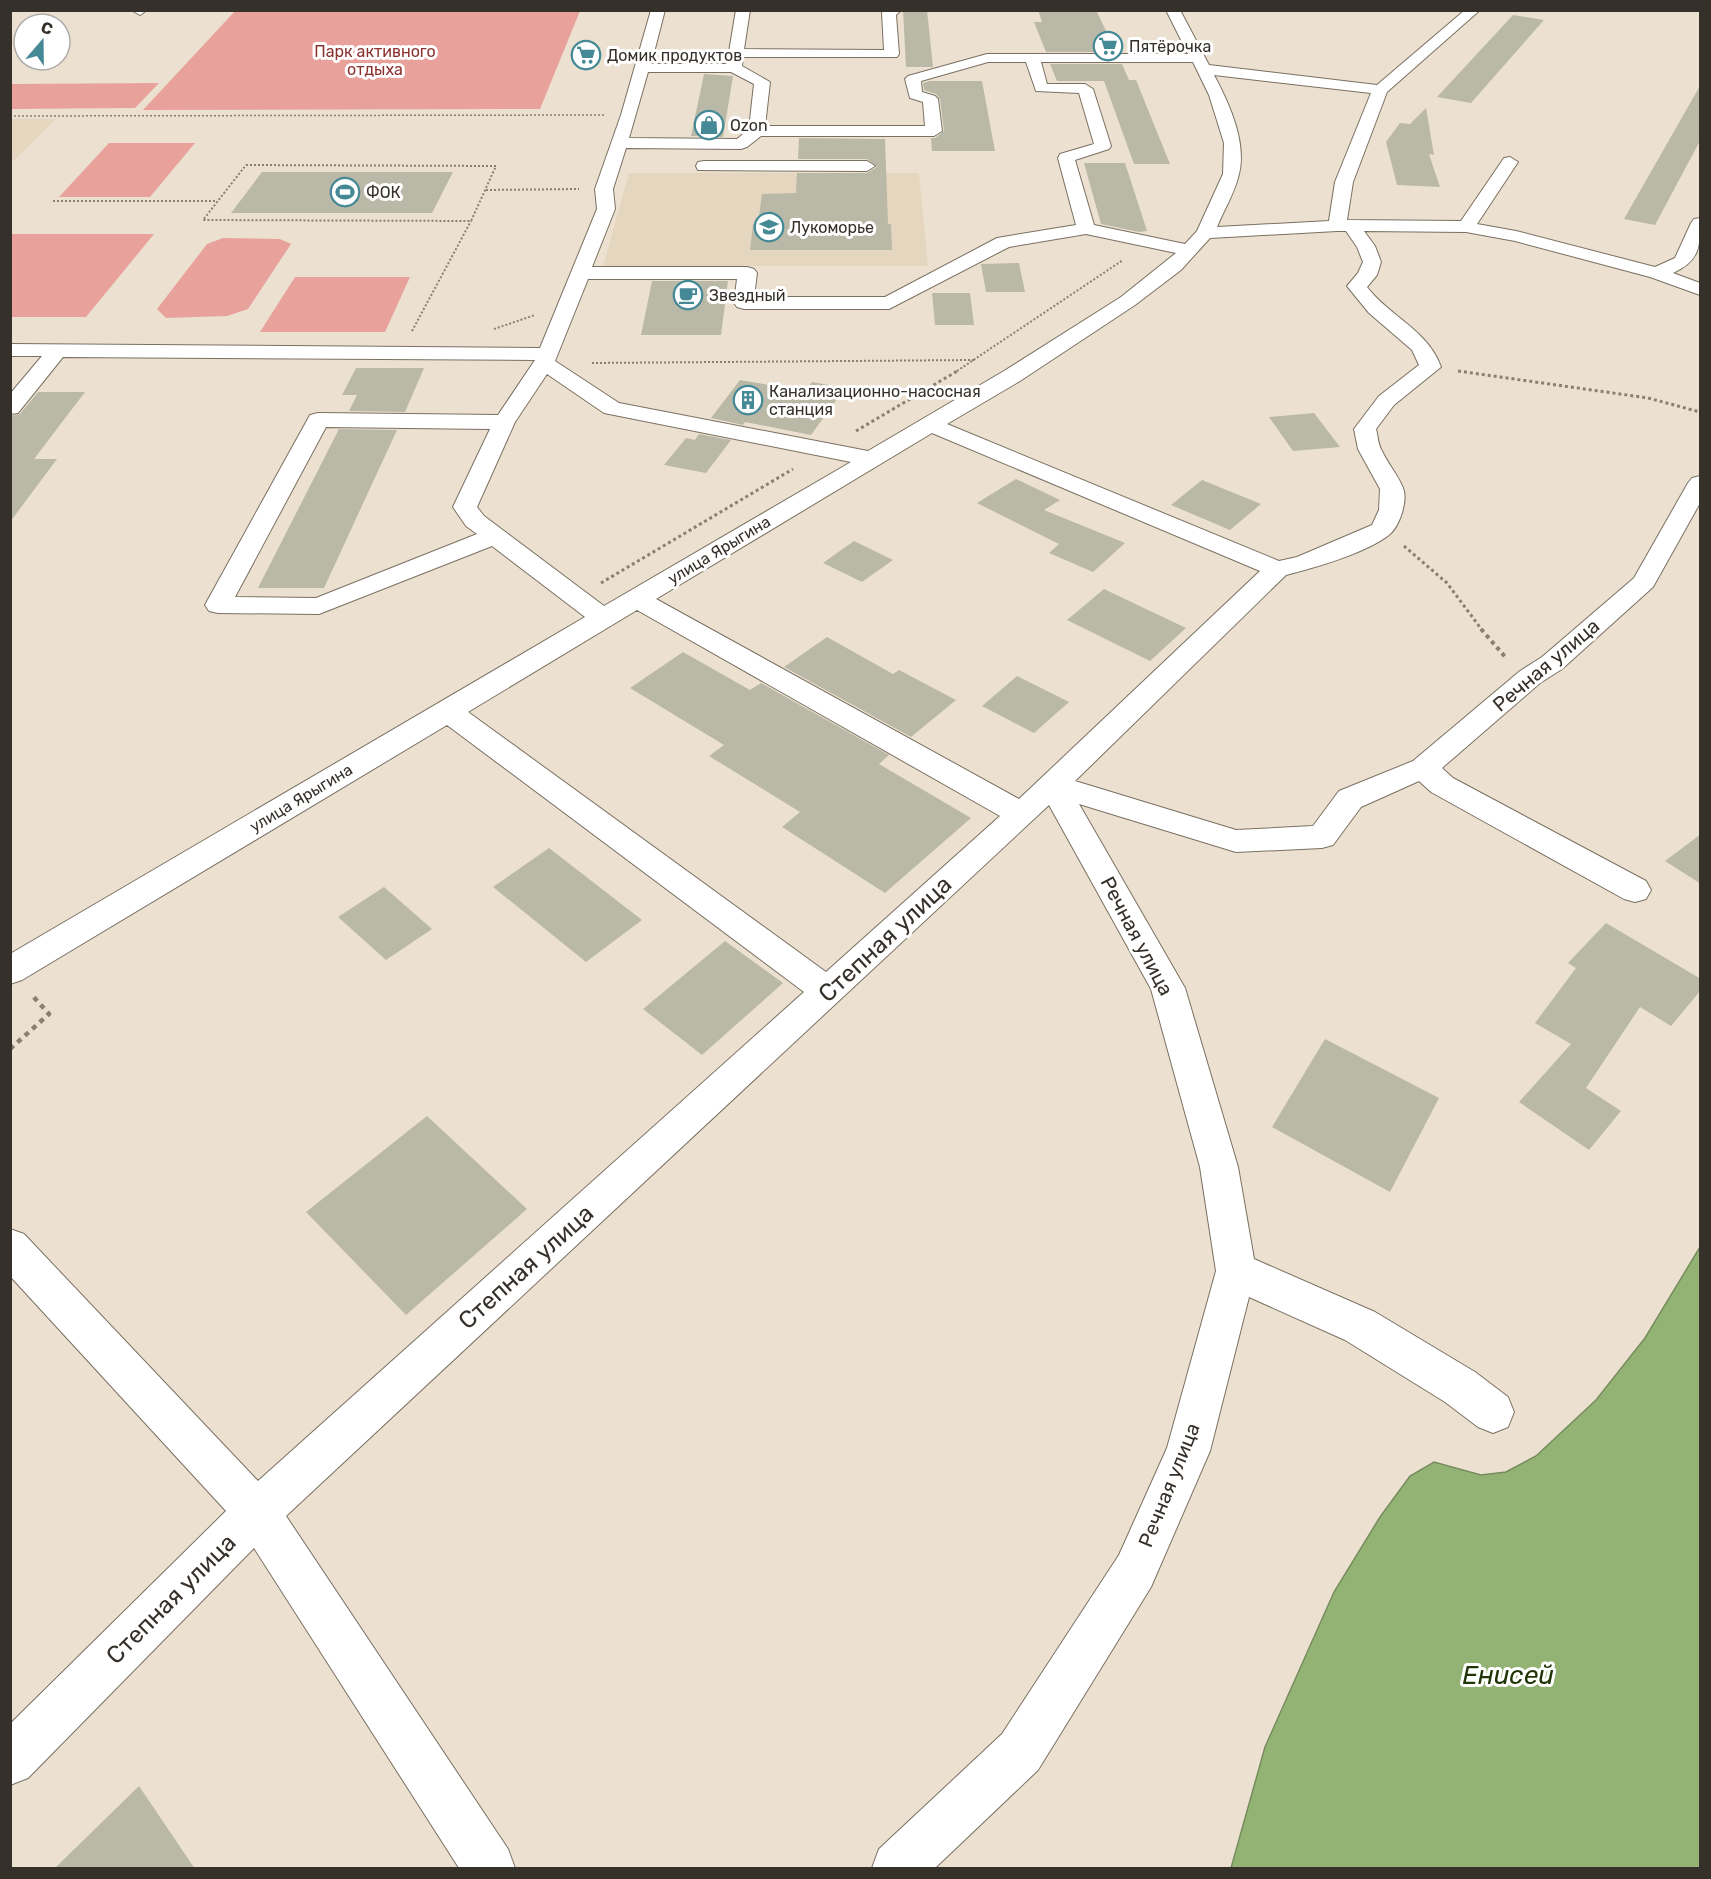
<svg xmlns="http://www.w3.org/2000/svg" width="1711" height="1879" font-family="Rubik,sans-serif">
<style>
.built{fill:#e5d6bf}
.green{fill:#e8a29b}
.water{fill:#93b374;stroke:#778c5e;stroke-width:1.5}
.building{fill:#bab9a7}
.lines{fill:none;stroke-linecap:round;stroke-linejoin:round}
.minor-casing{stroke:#7a7062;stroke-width:2}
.path-far4{stroke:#888075;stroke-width:1.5;stroke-dasharray:2 2;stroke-linecap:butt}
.path-far3{stroke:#888075;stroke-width:2;stroke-dasharray:2 2;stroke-linecap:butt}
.path-far2{stroke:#888075;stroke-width:3;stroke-dasharray:3 3;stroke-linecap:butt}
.path-far1{stroke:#888075;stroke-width:4;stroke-dasharray:4 4;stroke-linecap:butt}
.path{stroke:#888075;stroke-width:4.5;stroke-dasharray:5 5;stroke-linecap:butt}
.minor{fill:#fff;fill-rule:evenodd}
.labels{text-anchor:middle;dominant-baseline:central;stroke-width:6;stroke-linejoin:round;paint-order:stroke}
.far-poi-label{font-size:16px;fill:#35302a;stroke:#fff;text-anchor:start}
.far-park-label{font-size:16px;fill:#8b312e;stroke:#fff}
.far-street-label{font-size:16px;fill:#35302a;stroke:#fff}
.street-label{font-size:20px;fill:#35302a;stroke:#fff}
.near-street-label{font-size:24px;fill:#35302a;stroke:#fff}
.near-water-label{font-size:26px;font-style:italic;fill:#203405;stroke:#fff}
</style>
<rect width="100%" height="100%" fill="#ece1d0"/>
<g class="built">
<path d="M11,119h45l-45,44z"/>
<path d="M629,173h290l9,93h-325z"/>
</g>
<g class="green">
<path d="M235,11v-1l345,1 -40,98 -397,1z"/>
<path d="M159,83l-24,25 -124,1v-25z"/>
<path d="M109,143h86l-45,54h-91z"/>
<path d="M10,234h144l-68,83h-75z"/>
<path d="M223,238l57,1 11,5 -43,65 -21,7 -61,2 -9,-9 50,-65z"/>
<path d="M295,277h115l-25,55h-125z"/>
</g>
<path class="water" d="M1700,1247v621h-469l34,-121 69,-155 46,-75 30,-41 24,-14 47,13 25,-3 30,-16 60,-56 49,-62z"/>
<g class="building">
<path d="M903,10h24l6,57h-27z"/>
<path d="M1038,10h58l20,42h-70l-12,-30h8z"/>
<path d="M1513,15l31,5 -73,83 -34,-6z"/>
<path d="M1050,64h72l7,16h7l34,84h-36l-30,-83h-47z"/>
<path d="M704,74l29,2 -10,61 -32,-1z"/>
<path d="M930,81h52l13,70h-63l-1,-13h4l9,-7 -4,-32 -4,-5 -12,-4 -1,-7z"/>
<path d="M1701,84v55l-46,86 -31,-6z"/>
<path d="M1426,108l8,47 -5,-1 11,33 -43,-2 -11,-43 14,-19 10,1z"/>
<path d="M799,138l86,1 3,85h3l1,26h-142l3,-26h5l4,-30 34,-1 1,-20h70l10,-6 -10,-8h-69z"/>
<path d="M1084,163h41l22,68 -8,1 -38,-8z"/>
<path d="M262,172h191l-21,41h-201z"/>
<path d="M1019,263l6,29h-39l-5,-28z"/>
<path d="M652,281h76l-7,54h-80z"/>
<path d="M932,293h38l4,32h-39z"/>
<path d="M356,368h68l-19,44 -56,-1 8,-16h-15z"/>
<path d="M740,380l65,11 7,-9 33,6 -34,47 -66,-13 -2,3 -32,-7z"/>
<path d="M38,392h47l-51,67h23l-47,63v-106l10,-2z"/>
<path d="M1314,413l26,34 -47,4 -24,-34z"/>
<path d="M339,429l58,1 -73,158h-66z"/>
<path d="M699,434l32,6 -25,33 -42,-8 22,-27 9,2z"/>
<path d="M1016,479l44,21 -16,10 81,33 -32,29 -44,-19 10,-9 -82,-41z"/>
<path d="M1202,480l59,24 -31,26 -59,-25z"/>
<path d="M854,541l39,19 -31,22 -39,-19z"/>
<path d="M1104,589l82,39 -36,33 -83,-41z"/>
<path d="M827,637l66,37 6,-4 57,30 -45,37 -127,-70z"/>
<path d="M683,652l67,38 11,-7 128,72 -10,9 92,54 -86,75 -103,-66 18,-15 -91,-56 15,-11 -94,-57z"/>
<path d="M1017,676l52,26 -35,31 -52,-27z"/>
<path d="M1701,834v50l-36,-23z"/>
<path d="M549,848l93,72 -56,42 -93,-75z"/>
<path d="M384,887l48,42 -46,31 -48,-43z"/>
<path d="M1606,923l95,56v11l-30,36 -31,-19 -54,81 35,23 -32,39 -70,-48 52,-58 -36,-21 41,-55 -8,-5z"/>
<path d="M725,941l58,42 -81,72 -59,-46z"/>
<path d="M1325,1039l114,59 -49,94 -118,-65z"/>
<path d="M427,1116l100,93 -121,106 -100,-103z"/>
<path d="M139,1786l56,83h-141z"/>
</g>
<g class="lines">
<g class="minor-casing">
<g id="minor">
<path d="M147,10l-7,5 -7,-4 1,-1z"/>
<path d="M651,10h14l-14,54h76l9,-54h14l-6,39 140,1 -2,-37 2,-3h17l-5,5 3,39 -2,3h-154l-1,9 28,16 -5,44h160l-2,-24 -13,-4 -5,-19 3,-3 79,-22h201l-22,-44h14l29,55 168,20 88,-75h15l-93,82 -34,90 -6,38 114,1 43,-63 6,-1 8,5 -41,62 39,7 139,36 20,-9 16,-35 3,-4 6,-1c0,28 1,42 -27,55l27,10v12l-50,-18 -135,-36 -49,-9 -102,-1 11,15 6,16 -4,13 -10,12c22,29 61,43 74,80l-47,38 -18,24c2,7 2,16 6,22 6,13 16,24 21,37 5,12 -3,38 -14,47 -23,18 -75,33 -103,40l-211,206 161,49 77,-4 26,-35 74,-30 107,-90 22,-14 92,-79 54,-95 4,-5 8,-2v27l-47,84 -91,82 -22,14 -98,85 11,10 193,103 5,9 -5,9 -11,3 -11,-3 -193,-107 -12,-11 -58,26 -28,38 -11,3 -86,4 -157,-48 106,184 53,179 16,92 121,53 100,60 33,25 6,15 -6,15 -15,6 -15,-6 -33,-25 -100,-62 -96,-43 -39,154 -59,136 -113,183 -103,98h-63l7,-19 123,-115 117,-179 48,-107 49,-177 -16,-104 -49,-178 -102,-184 -763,711 222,333 7,19h-56l-205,-320 -226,230 -18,7v-61l216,-213 -216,-235v-47l14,5 234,247 546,-489 -357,-267 -425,255 -12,4v-30l575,-337 -93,-71 -173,68 -101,-1 -9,-2 -4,-6 105,-190 8,-2 180,2 37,-55 -472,-3 -45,56 -8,1v-20l32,-38h-32v-12l530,4 57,-139 -2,-20 26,-74zM988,62h38l10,29 43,2 15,51 -34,10 -2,4 18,67 -79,13 -112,59h-131l3,-24 -3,-4 -7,-2h-155l23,-58 -2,-20 13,-41 115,1 6,-2 14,-11h173l8,-5 -4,-32 -3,-3 -13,-4 -1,-11zM1041,62h152l16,33 15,48 -1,31 -26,57 -12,13 -91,-19 -19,-65 34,-11 2,-3 -18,-57 -8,-5h-38zM648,72h83l23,12 -5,45 -12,10 -108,-1zM1214,75l157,18 -36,89 -6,39 -112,6c7,-17 18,-35 22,-53 8,-32 -10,-71 -25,-99zM1337,231h9l11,16 6,15 -5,11 -11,13 22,27 43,37 7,15 -40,31 -25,33 4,20 22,40 -1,21 -7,15 -75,32 -18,4 -332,-137 73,-43 115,-76 46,-35 29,-32zM1086,234l90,19 -55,44 -117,74 -136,80 -249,-48 -64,-42 33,-82h149l-3,24 3,4 7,2h145l120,-62zM547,374l57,39 247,49 -247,144 -120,-90 -7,-9 38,-85zM326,427l164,2 -37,78 13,19 11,8 -161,64 -81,-1zM932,433l328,138 -241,228 -363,-200zM637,610l363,206 -174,156 -358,-260z"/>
<path d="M704,161h163l8,5 -8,5 -169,-1 -2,-4 2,-4z"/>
</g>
</g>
<path class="path-far4" d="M10,116l594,-1"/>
<g class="path-far3">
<path d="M246,165l250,1 -25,55 -268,-1z"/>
<path d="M486,190l93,-1"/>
<path d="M53,201h164"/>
<path d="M494,329l41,-14"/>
<path d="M412,331l59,-110"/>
<path d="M592,363l383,-3"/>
<path d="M957,371l166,-111"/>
</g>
<g class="path-far2">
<path d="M1458,371l190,27 52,14"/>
<path d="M856,431l103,-61"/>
<path d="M1404,546l43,37 35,47"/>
<path d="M601,583l192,-114"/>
</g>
<path class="path-far1" d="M1481,629l26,30"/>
<path class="path" d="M10,1049l39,-35 -18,-20"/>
<use href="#minor" class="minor"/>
</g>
<defs>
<g id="supermarket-ring" transform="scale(1.5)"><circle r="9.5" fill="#fff" stroke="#448995" stroke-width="1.5"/><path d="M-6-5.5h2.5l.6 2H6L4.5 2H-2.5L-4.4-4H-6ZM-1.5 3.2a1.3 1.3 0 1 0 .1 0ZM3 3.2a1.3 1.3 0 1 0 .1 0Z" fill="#448995"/></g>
<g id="shop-ring" transform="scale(1.5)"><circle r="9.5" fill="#fff" stroke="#448995" stroke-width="1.5"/><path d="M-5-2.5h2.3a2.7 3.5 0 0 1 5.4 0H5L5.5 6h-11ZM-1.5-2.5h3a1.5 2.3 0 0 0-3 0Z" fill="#448995"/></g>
<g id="stadium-ring" transform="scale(1.5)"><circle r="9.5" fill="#fff" stroke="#448995" stroke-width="1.5"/><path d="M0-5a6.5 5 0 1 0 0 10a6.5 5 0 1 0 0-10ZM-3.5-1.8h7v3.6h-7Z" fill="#448995"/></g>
<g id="school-ring" transform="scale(1.5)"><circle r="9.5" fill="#fff" stroke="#448995" stroke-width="1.5"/><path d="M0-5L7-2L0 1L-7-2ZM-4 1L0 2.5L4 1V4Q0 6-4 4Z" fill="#448995"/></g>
<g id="cafe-ring" transform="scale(1.5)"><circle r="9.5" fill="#fff" stroke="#448995" stroke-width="1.5"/><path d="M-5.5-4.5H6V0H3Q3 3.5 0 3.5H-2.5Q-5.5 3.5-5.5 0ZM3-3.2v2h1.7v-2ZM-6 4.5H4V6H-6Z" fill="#448995"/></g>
<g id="building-ring" transform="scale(1.5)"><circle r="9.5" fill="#fff" stroke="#448995" stroke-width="1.5"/><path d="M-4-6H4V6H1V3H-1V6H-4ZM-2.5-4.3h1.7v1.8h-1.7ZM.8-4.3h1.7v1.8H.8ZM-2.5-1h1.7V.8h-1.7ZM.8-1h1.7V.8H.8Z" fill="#448995"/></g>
</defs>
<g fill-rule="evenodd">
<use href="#supermarket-ring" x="1108" y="46"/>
<use href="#supermarket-ring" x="586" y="55"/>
<use href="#shop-ring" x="709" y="125"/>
<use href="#stadium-ring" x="345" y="192"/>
<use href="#school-ring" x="769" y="227"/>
<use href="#cafe-ring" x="688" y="295"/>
<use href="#building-ring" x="748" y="400"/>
</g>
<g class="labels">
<g class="far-poi-label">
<text x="1129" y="46">Пятёрочка</text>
<text x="607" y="55">Домик продуктов</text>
<text x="730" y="125">Ozon</text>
<text x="366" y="192">ФОК</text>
<text x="790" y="227">Лукоморье</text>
<text x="709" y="295">Звездный</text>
<text x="769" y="391">Канализационно-насосная<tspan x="769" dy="18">станция</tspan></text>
</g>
<g class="far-park-label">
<text x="375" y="51">Парк активного<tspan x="375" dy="18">отдыха</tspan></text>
</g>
<g class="far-street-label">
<text transform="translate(719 550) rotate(-31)">улица Ярыгина</text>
<text transform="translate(301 798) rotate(-31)">улица Ярыгина</text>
</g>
<g class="street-label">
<text transform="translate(1546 665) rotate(-40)">Речная улица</text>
<text transform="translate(1137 936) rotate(62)">Речная улица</text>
<text transform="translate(1169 1485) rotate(-68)">Речная улица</text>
</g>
<g class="near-street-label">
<text transform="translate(885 939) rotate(-43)">Степная улица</text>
<text transform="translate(526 1267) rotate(-42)">Степная улица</text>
<text transform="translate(171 1599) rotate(-45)">Степная улица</text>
</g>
<g class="near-water-label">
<text x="1508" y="1675">Енисей</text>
</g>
</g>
<rect width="1711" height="1879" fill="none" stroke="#35302a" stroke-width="24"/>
<g transform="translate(42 42) rotate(20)"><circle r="28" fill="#ffffff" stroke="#aeacaa" stroke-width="1.5"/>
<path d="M0-4.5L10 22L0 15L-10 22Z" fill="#448995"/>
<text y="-9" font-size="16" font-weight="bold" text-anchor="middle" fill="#35302a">С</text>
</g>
</svg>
